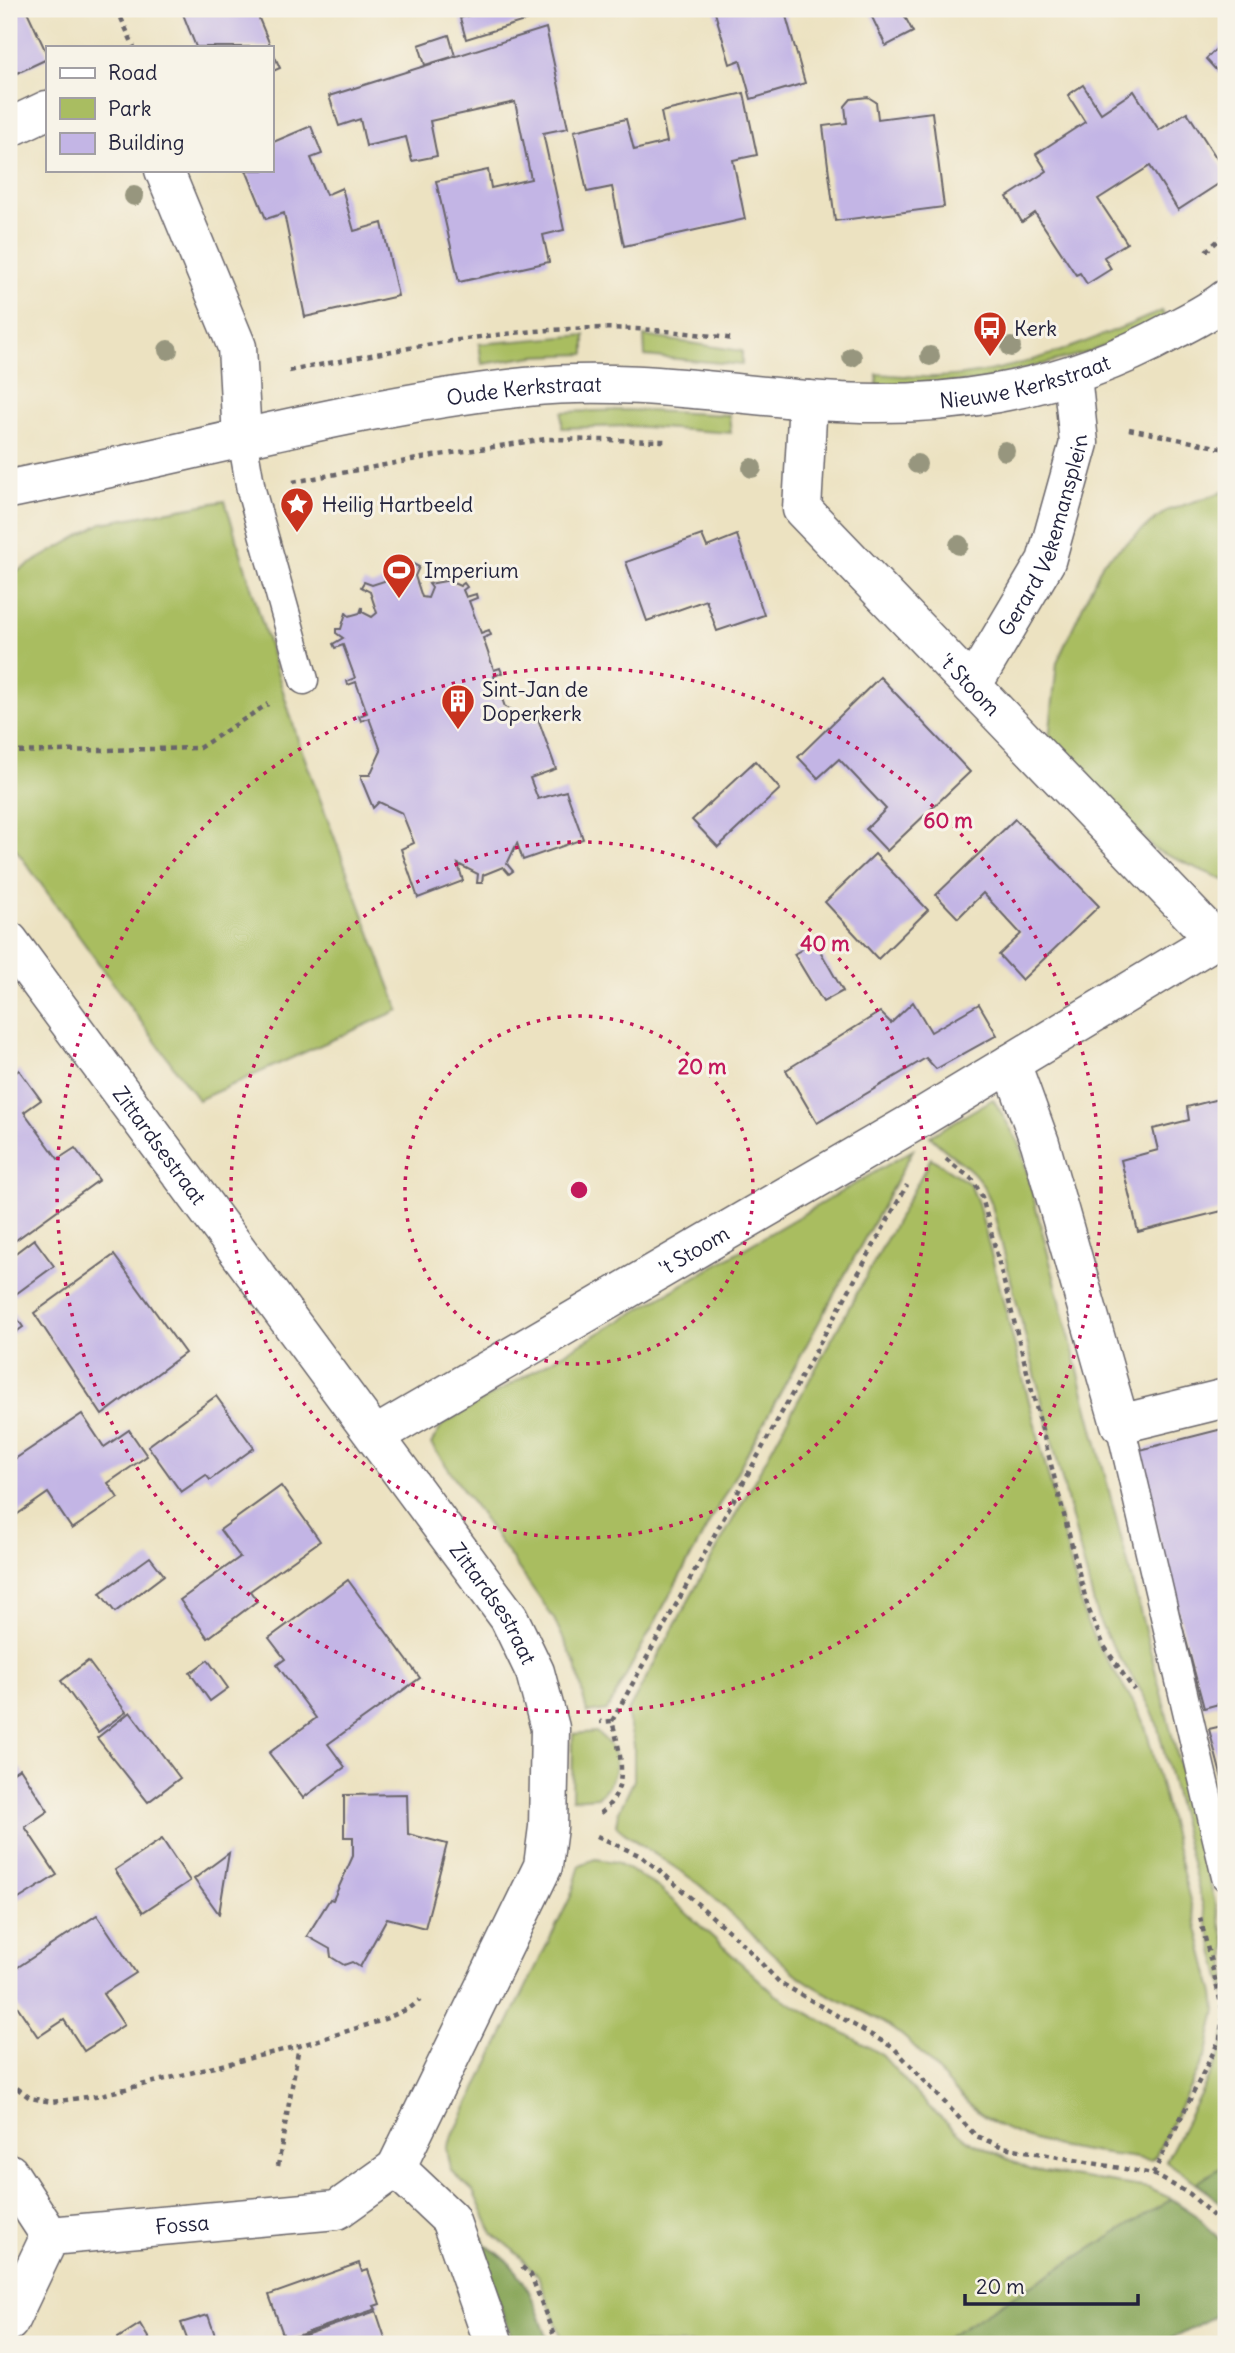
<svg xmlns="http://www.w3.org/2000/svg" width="1235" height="2353" font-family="Delius,sans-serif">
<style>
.green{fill:#a9bd61;stroke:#66704e;stroke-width:2}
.forest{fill:#86a457;stroke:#546349;stroke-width:2}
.building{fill:#c3b5e5}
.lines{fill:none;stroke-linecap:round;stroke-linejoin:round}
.service-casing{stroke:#69656a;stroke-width:31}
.minor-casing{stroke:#69656a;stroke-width:41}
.tertiary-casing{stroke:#69656a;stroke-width:41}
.path{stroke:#69656a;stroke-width:4.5;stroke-dasharray:5 5;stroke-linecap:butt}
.service{stroke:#fff;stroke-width:28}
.minor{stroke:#fff;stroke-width:38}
.tertiary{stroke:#fff;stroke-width:38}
.tree{fill:#97967e}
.ring{fill:none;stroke:#c2185b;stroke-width:3.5;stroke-dasharray:3.5 7}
.labels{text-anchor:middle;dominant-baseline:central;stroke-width:6;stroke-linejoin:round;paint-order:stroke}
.poi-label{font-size:21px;fill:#22223b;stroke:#f7f3e8;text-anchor:start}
.street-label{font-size:21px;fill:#22223b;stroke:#f7f3e8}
.centre{fill:#c2185b;stroke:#f7f3e8;stroke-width:3.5}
.ring-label{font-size:21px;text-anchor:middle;font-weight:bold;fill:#c2185b;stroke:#f7f3e8;stroke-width:6;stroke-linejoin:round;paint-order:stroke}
</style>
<rect width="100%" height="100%" fill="#f7f3e8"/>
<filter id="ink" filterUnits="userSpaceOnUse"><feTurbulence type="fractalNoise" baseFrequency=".0143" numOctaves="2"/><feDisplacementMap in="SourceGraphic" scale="14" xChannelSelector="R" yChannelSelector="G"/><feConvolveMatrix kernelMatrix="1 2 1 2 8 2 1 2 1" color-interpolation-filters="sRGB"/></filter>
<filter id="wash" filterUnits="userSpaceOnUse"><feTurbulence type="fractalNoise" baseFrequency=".00686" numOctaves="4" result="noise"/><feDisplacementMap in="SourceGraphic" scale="28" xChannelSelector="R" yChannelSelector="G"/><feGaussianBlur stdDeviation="1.57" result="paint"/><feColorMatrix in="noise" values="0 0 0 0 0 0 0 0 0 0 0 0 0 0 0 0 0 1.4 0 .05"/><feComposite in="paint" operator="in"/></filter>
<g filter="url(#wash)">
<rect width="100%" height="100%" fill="#ece2c1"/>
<g class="green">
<path d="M1162,311l5,11 -78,30 -110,29 -102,5v-12c20,1 40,4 59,3 78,-2 155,-37 226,-66z"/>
<path d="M585,335v19l-51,2 -52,8 -3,-20z"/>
<path d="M644,336l98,15v14l-97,-9z"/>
<path d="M628,410l101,5 2,18 -101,-7 -68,2v-16z"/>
<path d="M1226,491v390l-71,-31 -106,-111 8,-77 46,-100 63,-51z"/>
<path d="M225,501l73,239 101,270 -201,90 -189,-260v-264l93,-53z"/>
<path d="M993,1099l27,46 206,800v53l-69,-274c-14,-39 -44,-69 -60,-108l-106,-414c-17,-41 -35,-38 -61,-66z"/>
<path d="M913,1150l-306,560 -20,3 -11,-48 -22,-46 -123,-175 12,-20z"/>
<path d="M931,1158l39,26 8,19 106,412c15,42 46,73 62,114l68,265 2,16 -9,43 -52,104 -5,3c-52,-8 -107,-10 -154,-36 -39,-22 -59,-59 -92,-87 -30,-25 -69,-35 -101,-58 -38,-28 -69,-66 -106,-96 -14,-12 -77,-49 -81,-58l2,-12 16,-33v-35l-7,-32z"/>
<path d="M596,1732c27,19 24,44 2,65l-26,2 1,-65z"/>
<path d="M595,1859l21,3 43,26 117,107 105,59 47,52 39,34 64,30 117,18 24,11 -236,145h-372l-26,-68 -24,-26 -21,-16 -20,-43 -22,-20 -4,-23 124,-252 9,-31z"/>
<path d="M1226,2031v133l-29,19 -31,-22 55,-108z"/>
</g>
<g class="forest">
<path d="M1226,2164v44l-29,-25z"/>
<path d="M1172,2199l24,16 30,31v64l-65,34h-225z"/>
<path d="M483,2238l2,7c41,22 50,59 65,99h-36l-37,-103z"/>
</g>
<g id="blocks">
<g class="building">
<path d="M9,9h17l21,45v5l-38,18z"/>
<path d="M181,9h74l16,38h-75z"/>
<path d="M490,9h44l3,8 -71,22 -6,-21z"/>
<path d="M714,9h70l21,74 -54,16 -11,-39 -10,4z"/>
<path d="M868,9h33l12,23 -27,14z"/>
<path d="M546,28l22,100 -25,5 21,97 -21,5 6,27 -90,20 -23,-101 52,-11 3,18 40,-9 -16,-77 -85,19 7,35 -25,5 -6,-24 -40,9 -6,-27 -21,7 -10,-30z"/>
<path d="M449,35l6,21 -30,9 -6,-20z"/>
<path d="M1226,39v42l-20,-22z"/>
<path d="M271,48l9,20 -9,4z"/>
<path d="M1083,85l18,28 33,-22 25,39 28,-18 39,61v6l-48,31 -28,-44 -52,33 29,44 -23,14 7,12 -24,15 -7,-11 -4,2 -41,-62 -13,9 -15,-25 40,-26 -11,-17 49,-32 -17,-27z"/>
<path d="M744,93l13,62 -24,5 12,59 -121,27 -12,-59 -25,5 -13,-61 52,-12 8,31 33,-8 -6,-30z"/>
<path d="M868,97l8,5 2,17 54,-7 12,95 -109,14 -12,-95 24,-3 -2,-17 6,-7z"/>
<path d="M311,126l11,28 -11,4 15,37 16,-7 12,43 28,-8 16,73 -93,21 -21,-104 -18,6 -20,-49h25v-27z"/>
<path d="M702,535l5,12 30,-12 27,80 -47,16 -11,-31 -59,21 -21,-59z"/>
<path d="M413,564l6,3 -4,9 7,21 6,1 4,-10 -3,-4 17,-3v-4h5v5l9,4 4,-3 3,4 -4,3 3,7 10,-3 1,4 -8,3 12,32 8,-3 2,5 -8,3 11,32 6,-2 2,5 -8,3 11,31 22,10 7,-5 3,4 19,53 -26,9 8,21 28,-8 17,48 -60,21 -6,-17 -10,21 6,7 -4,3 -6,-7 -20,8 -1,8h-5l1,-9 -20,-10 5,17 -45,17 -17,-49 13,-6 -12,-30 -23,-11 -6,6 -12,-29v-4h9l11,-24 -12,-33 -8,3 -2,-5 8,-3 -11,-31 -8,3 -1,-4 8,-3 -12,-33 -8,3 -2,-4 10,-6 -7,-5v-4h5l5,-16 3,3 11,-3 2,-6v5l10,5 5,-4 -7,-21 -9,-5 3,-5 8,3 37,-12z"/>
<path d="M880,677l90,95 -83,79 -21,-22 20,-20 -47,-50 -21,19 -20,-21z"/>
<path d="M755,761l25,28 -62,58 -26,-27z"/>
<path d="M1015,819l84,87 -77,74 -23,-25 22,-21 -38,-41 -25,25 -22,-23z"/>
<path d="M875,854l53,56 -50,49 -53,-57z"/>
<path d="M815,942l28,49 -20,11 -29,-48z"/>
<path d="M913,1002l18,30 48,-28 18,31 -61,34 -10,-11 -109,65 -31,-53 94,-58 11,11z"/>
<path d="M19,1070l22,30 -17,12 34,47 17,-11 24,32 -90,65v-168z"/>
<path d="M1226,1097v113l-88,22 -17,-72 37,-10 -5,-21 36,-9 -2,-13z"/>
<path d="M34,1239l20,27 -45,33v-41z"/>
<path d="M114,1255l71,98 -83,62 -68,-102z"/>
<path d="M9,1306l14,21 -14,10z"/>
<path d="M216,1396l38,52 -44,32 -4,-5 -25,17 -33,-46z"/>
<path d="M82,1414l22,33 25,-17 18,26 -39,27 10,15 -46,31 -24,-36 -39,27v-57z"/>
<path d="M1226,1428v274l-22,6 -68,-257z"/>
<path d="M281,1486l39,55 -70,50 7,10 -49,37 -28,-38 60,-43 -20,-27z"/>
<path d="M150,1557l14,18 -49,37 -15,-19z"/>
<path d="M348,1580l72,98 -92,66 17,23 -42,31 -34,-45 47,-35 -39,-53 8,-6 -16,-21z"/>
<path d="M208,1660l20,28 -18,13 -20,-28z"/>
<path d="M88,1661l38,51 -28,20 -37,-51z"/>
<path d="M130,1712l50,66 -32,24 -51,-64z"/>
<path d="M1226,1725v65h-1l-16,-61z"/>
<path d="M20,1768l28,43 -23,16 32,48 -48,30v-130z"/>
<path d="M407,1794l1,40 39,10 -22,84 -38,-10 -27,49 -8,-5 -8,3 -13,-8 -1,-8 -23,-13 23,-37 3,1 20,-44v-19h-9v-42z"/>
<path d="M162,1839l28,42 -47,31 -28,-42z"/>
<path d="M229,1853l-10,61 -25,-35z"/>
<path d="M97,1915l39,58 -33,21 21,31 -40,26 -20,-31 -26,17 -29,-43v-21z"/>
<path d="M359,2263l3,9 6,-2 12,34 -6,2 2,3 -91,31 -16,-45z"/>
<path d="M376,2311l11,33h-106l21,-8z"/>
<path d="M208,2315l10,29h-29l-8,-21z"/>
<path d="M140,2324l12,20h-37l4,-2 -1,-4z"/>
</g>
</g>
</g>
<g filter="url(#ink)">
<use href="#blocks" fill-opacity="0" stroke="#69656a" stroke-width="2"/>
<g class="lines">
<g class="service-casing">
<g id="service">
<path d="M242,438l9,52 53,190"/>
<path d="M1120,1424l106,453"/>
</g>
</g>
<g class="minor-casing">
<g id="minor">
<path d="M9,128l38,-18"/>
<path d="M164,170l73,177 5,91"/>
<path id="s1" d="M808,400l-6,109 412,429"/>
<path id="s2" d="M972,686l74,-125 33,-118 -7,-68"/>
<path id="s3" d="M9,941l500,677 26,54 15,56 -2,99 -5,39 -147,302 54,51 44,125"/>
<path d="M1011,1063l29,80 80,281 106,-26"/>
<path id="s4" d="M375,1436l537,-313 314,-190"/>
<path d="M9,2173l41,63"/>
<path id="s5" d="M9,2322l41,-86 287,-26 59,-42"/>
</g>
</g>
<g class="tertiary-casing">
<g id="tertiary">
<path id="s6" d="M9,489c172,-33 342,-83 517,-102 95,-10 188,5 282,13 129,11 250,-6 364,-69 19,-10 38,-19 54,-32"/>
</g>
</g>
<g class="path">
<path d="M117,9l17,38"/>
<path d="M1206,251l20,-17"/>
<path d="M289,371c92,-18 186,-38 280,-42 55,-3 110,2 165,10"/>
<path d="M1129,429l97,20"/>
<path d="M293,482l140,-26 113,-17 120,2"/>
<path d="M9,752l190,-4 69,-44"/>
<path d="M946,1159l27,21 9,17 106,411 16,38 30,44"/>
<path d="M612,1721l295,-536"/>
<path d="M600,1813c31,-23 21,-59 12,-92l-12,1"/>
<path d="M597,1836l44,20 25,20 75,66 38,40 115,66 82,88 27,11 150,27 37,20 36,34"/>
<path d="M9,2082l21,16 22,4 49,-7 198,-49 81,-25 30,-13 10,-8"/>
<path d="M278,2166l21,-120"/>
<path d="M1153,2174l67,-135 3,-27 -24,-99"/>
<path d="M522,2267l9,8 26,69"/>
</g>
<use href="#service" class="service"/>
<use href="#minor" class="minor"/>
<use href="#tertiary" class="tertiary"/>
</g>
<g class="tree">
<circle cx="134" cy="196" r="10"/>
<circle cx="1011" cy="347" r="10"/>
<circle cx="168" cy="350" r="10"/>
<circle cx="930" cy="356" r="10"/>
<circle cx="852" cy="357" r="10"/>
<circle cx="1005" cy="451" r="10"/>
<circle cx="917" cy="464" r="10"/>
<circle cx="752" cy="468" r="10"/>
<circle cx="959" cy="545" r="10"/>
</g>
</g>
<g class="ring">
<circle cx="579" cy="1190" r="174"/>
<circle cx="579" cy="1190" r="348"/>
<circle cx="579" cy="1190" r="522"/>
</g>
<defs>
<g id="bus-pin" transform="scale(1.75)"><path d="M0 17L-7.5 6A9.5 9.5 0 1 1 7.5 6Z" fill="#c8321e" stroke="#f7f3e8"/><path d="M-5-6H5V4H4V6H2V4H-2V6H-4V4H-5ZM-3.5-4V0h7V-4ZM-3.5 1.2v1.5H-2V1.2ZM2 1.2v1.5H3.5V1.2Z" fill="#fff"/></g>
<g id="sight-pin" transform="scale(1.75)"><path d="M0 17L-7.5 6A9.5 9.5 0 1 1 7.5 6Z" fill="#c8321e" stroke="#f7f3e8"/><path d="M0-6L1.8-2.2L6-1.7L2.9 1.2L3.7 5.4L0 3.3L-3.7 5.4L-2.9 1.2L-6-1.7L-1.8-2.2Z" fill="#fff"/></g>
<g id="stadium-pin" transform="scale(1.75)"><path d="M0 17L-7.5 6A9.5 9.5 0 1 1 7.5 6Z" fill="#c8321e" stroke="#f7f3e8"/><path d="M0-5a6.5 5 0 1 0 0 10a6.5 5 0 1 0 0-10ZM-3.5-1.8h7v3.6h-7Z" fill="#fff"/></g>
<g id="building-pin" transform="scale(1.75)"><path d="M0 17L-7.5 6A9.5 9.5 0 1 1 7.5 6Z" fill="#c8321e" stroke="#f7f3e8"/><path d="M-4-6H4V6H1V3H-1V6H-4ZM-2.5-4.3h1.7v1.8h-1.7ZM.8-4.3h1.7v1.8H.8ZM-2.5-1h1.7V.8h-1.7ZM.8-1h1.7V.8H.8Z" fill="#fff"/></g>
</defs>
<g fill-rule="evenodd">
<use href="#bus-pin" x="990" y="328"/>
<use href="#sight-pin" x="297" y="504"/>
<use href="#stadium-pin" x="399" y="570"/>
<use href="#building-pin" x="458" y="701"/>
</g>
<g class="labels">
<g class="poi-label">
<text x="1014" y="328">Kerk</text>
<text x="322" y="504">Heilig Hartbeeld</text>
<text x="424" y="570">Imperium</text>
<text x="482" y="689">Sint-Jan de<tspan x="482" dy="24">Doperkerk</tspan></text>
</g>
<g class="street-label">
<text stroke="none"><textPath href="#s6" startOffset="1029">Nieuwe Kerkstraat</textPath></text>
<text stroke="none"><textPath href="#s6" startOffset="525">Oude Kerkstraat</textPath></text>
<text stroke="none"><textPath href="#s2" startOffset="168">Gerard Vekemansplein</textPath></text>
<text stroke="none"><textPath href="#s1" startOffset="352">'t Stoom</textPath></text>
<text stroke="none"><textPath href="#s3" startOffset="254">Zittardsestraat</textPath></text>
<text stroke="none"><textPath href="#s4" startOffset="369">'t Stoom</textPath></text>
<text stroke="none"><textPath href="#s3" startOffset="821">Zittardsestraat</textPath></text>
<text stroke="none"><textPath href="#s5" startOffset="228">Fossa</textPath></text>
</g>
</g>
<circle cx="579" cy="1190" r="10" class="centre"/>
<g class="ring-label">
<text x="948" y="828">60 m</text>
<text x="825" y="951">40 m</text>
<text x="702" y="1074">20 m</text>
</g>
<rect width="1235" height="2353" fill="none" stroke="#f7f3e8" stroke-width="35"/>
<rect x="46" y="46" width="228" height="126" fill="#f7f3e8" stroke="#a29fa3" stroke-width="2"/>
<rect x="60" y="68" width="35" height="10" fill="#ffffff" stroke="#a29fa3" stroke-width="2"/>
<text x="108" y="80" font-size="21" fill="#22223b">Road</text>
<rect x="60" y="98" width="35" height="21" fill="#a9bd61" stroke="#a29fa3" stroke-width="2"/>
<text x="108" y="116" font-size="21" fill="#22223b">Park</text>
<rect x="60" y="133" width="35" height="21" fill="#c3b5e5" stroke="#a29fa3" stroke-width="2"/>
<text x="108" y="150" font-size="21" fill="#22223b">Building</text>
<path d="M965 2294v10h173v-10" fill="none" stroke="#22223b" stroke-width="3.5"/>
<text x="976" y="2294" font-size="21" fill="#22223b" stroke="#f7f3e8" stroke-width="5" paint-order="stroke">20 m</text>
</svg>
